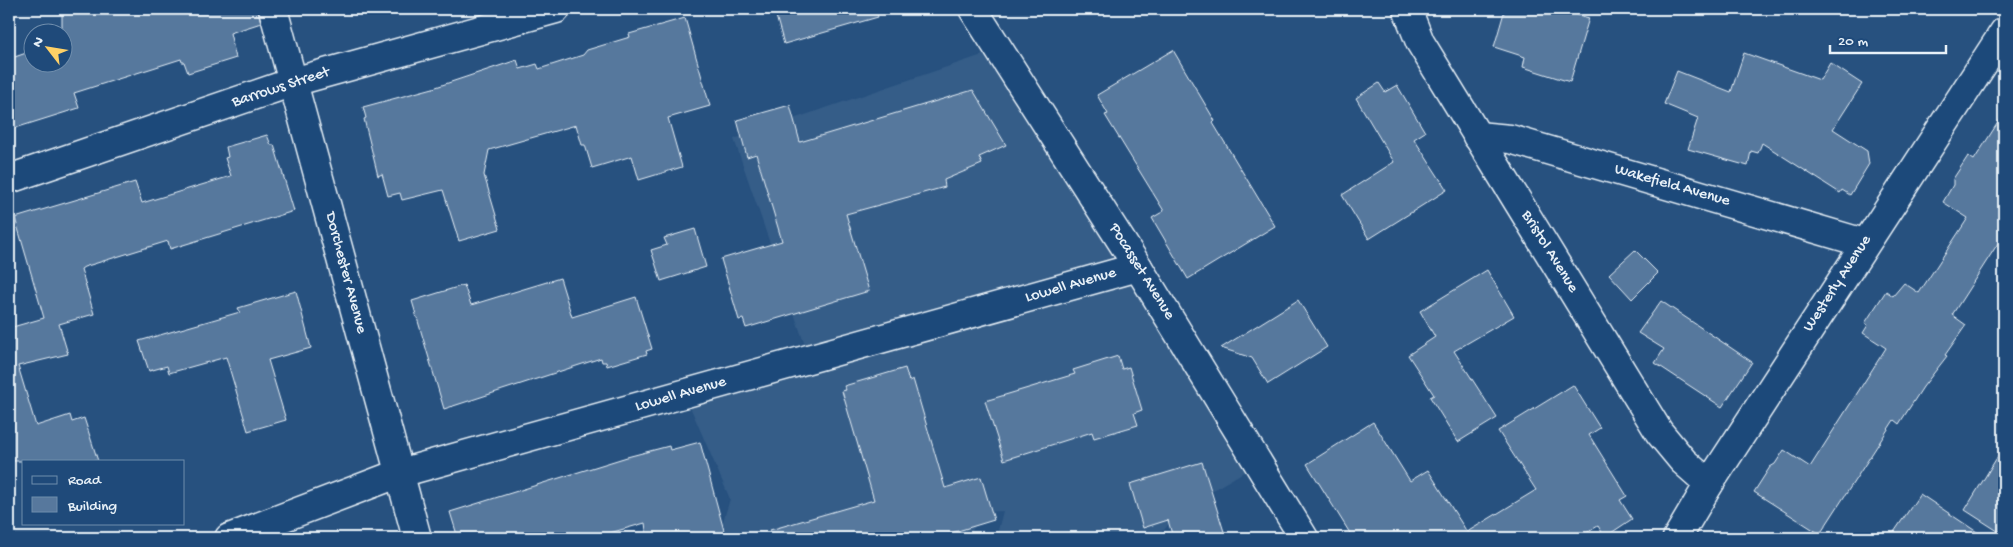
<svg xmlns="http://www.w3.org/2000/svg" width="2013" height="547" font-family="'Gochi Hand',sans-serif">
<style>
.built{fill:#355d88}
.building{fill:#57789d;stroke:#e8f1f8}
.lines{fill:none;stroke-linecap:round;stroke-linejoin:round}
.minor-casing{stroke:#e8f1f8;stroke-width:31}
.major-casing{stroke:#e8f1f8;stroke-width:31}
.minor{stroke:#1f4a7a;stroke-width:28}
.major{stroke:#1f4a7a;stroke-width:28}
.labels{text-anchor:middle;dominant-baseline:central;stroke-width:4.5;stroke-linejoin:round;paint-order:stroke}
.street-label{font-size:16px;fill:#e8f1f8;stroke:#1f4a7a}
</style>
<rect width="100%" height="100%" fill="#27517f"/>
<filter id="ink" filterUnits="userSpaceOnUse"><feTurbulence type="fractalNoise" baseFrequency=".02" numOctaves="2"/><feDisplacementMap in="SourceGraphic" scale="10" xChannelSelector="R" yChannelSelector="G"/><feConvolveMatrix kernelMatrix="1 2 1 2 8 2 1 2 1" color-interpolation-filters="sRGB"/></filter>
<g filter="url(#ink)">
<path class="built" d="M1006,47l248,419 -73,43 -17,21 -23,8h-145l7,-27 -18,1 -18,26h-249l12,-39 -42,-97 119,-51 -73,-212z"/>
<g class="building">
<path d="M62,9h196l3,14 -31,10 6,25 -48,15 -4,-11h-2l-1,-3 -107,34 5,15 -70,22v-71l23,-8v11h30z"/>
<path d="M774,9h102l2,8 -94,27z"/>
<path d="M1505,9h52l32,9 -19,64 -47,-15 2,-10 -31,-10z"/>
<path d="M685,18l25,88 -42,12 14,49 -43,13 -7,-24 -40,12 -7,-23h-3l-6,-20 -87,25 -5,25 16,54 -41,12 -16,-51 -41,10 -2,-7 -12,3 -6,-22 -4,2 -14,-57 2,-1 -3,-11 70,-19 84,-28 3,9 17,-5 2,5 44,-14 4,-5 43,-13 -1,-3z"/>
<path d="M1173,50l42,71 -2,2 62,103 -87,53 -36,-61 12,-7 -59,-96 3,-1 -11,-19z"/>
<path d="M1744,53l76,27 10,-17 32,21 -29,45 34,22 2,13 -19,31 -8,-5 -2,3 -78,-50 -4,10 -7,-2 -3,15 -60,-17 10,-31 -34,-14 13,-33 54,21z"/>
<path d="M1379,83l6,9 12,-7 28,47 -11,7 33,51 -78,49 -27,-44 52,-33 -38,-64z"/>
<path d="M973,90l33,55 -27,12 3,7 -38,16 1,7 -99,27 23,77 -123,37 -3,-9 -4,1 -18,-61 61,-18 -26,-87 -9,3 -10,-37 53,-15 10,37z"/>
<path d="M2004,113v121l-52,81 14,10 -21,30 2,1 -24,31 -24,37 -5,-4 -74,114 -66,-42 16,-25 5,-3 9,-14 26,17 76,-119 -23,-15 5,-8 -3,-2 21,-32 7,5 11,-13 15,10 49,-75 -25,-16 10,-17v-6l15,-23 6,4z"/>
<path d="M267,135l4,10h3l20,66 -124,38 -2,-8 -84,26 -3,2 13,45 -35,10 9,30 -50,12 18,60 34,-11 2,7 12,-4 14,43h-89v-133l35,-10 -29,-100 120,-36 7,21 89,-27 -6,-18 3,-1 -2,-10z"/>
<path d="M695,229l11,38 -45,14 -10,-31 16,-5 -3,-7z"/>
<path d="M1635,250l23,23 -26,26 -23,-25z"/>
<path d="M1487,270l27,46 -60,35 43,67 -39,24 -28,-45 4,-2 -26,-40 27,-18 -15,-26z"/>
<path d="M560,278l12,39 64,-20 16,52 -6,2 1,3 -40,12 -1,-4h-4l-1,-4 -157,51 -32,-108 52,-16 7,20z"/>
<path d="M296,291l15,57 -43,12 18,60 -38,11 -22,-74 -57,16 -2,-7 -18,5 -10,-30 101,-29 -2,-4z"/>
<path d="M1298,300l29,47 -59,37 -16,-26 -31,-10z"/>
<path d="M1661,301l91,61 -30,45 -67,-44 9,-14 -26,-16z"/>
<path d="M1118,356l4,13 7,-2 13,43 -8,3 4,12 -44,13 -2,-6 -88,28 -19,-59 90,-27 -2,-4z"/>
<path d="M905,368l4,13 4,-2 32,109 36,-11 13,43 -59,18h-163l-2,-8 104,-30 -32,-109 4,-1 -2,-4z"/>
<path d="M1573,385l27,43 -11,7 38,61 -7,4 12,19 -27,18 -7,-11 -20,12h-225l-46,-74 66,-42 37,59 18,-11 39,62 69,-42 -38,-59z"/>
<path d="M700,442l26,96h-79l-2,-15 -53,15h-134l-8,-26 177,-55 42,-11 1,4z"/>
<path d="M2004,446v89l-39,-25z"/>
<path d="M1202,462l24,76h-53l-5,-18 -25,8 -13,-44z"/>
<path d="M1920,494l66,44h-96z"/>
</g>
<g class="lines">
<g class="minor-casing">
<g id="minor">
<path d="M273,9l144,529"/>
<path d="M1407,9l13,33 239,390 24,29 26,23"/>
<path d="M1477,136l33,3 354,104"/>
<path d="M9,179l284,-97 263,-73"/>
<path d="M229,538l171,-65 738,-206"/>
<path d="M1677,538l32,-54 295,-452"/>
</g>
</g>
<g class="major-casing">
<path id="major" d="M973,9l165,258 166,271"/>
</g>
<use href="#minor" class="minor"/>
<use href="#major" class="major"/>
</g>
</g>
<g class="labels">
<g class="street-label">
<text transform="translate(281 88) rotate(-18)">Barrows Street</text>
<text transform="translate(1672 186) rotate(16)">Wakefield Avenue</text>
<text transform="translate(1549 252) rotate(58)">Bristol Avenue</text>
<text transform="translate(1141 272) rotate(58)">Pocasset Avenue</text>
<text transform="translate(345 273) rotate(75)">Dorchester Avenue</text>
<text transform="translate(1838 284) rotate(-57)">Westerly Avenue</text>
<text transform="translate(1071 286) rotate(-16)">Lowell Avenue</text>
<text transform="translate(681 395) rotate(-16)">Lowell Avenue</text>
</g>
</g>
<rect width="2013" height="547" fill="none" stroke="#1f4a7a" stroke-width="30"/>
<rect x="15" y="15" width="1983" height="517" fill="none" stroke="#e8f1f8" stroke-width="2" filter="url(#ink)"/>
<rect x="22" y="460" width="162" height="65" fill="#1f4a7a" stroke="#6f8dac"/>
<rect x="32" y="476" width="25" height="8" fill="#1f4a7a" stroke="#6f8dac"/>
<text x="68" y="484" font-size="15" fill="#e8f1f8">Road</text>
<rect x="32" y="497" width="25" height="15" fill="#57789d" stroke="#6f8dac"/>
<text x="68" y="510" font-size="15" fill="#e8f1f8">Building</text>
<g transform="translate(48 48) rotate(301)"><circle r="24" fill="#1f4a7a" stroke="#6f8dac"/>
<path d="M0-4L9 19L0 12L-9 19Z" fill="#ffd166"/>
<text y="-8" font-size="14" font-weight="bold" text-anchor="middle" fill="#e8f1f8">N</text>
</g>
<path d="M1830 45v8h116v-8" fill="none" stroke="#e8f1f8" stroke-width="2.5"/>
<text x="1838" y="45" font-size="15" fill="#e8f1f8" stroke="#1f4a7a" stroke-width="4" paint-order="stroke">20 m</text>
</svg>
